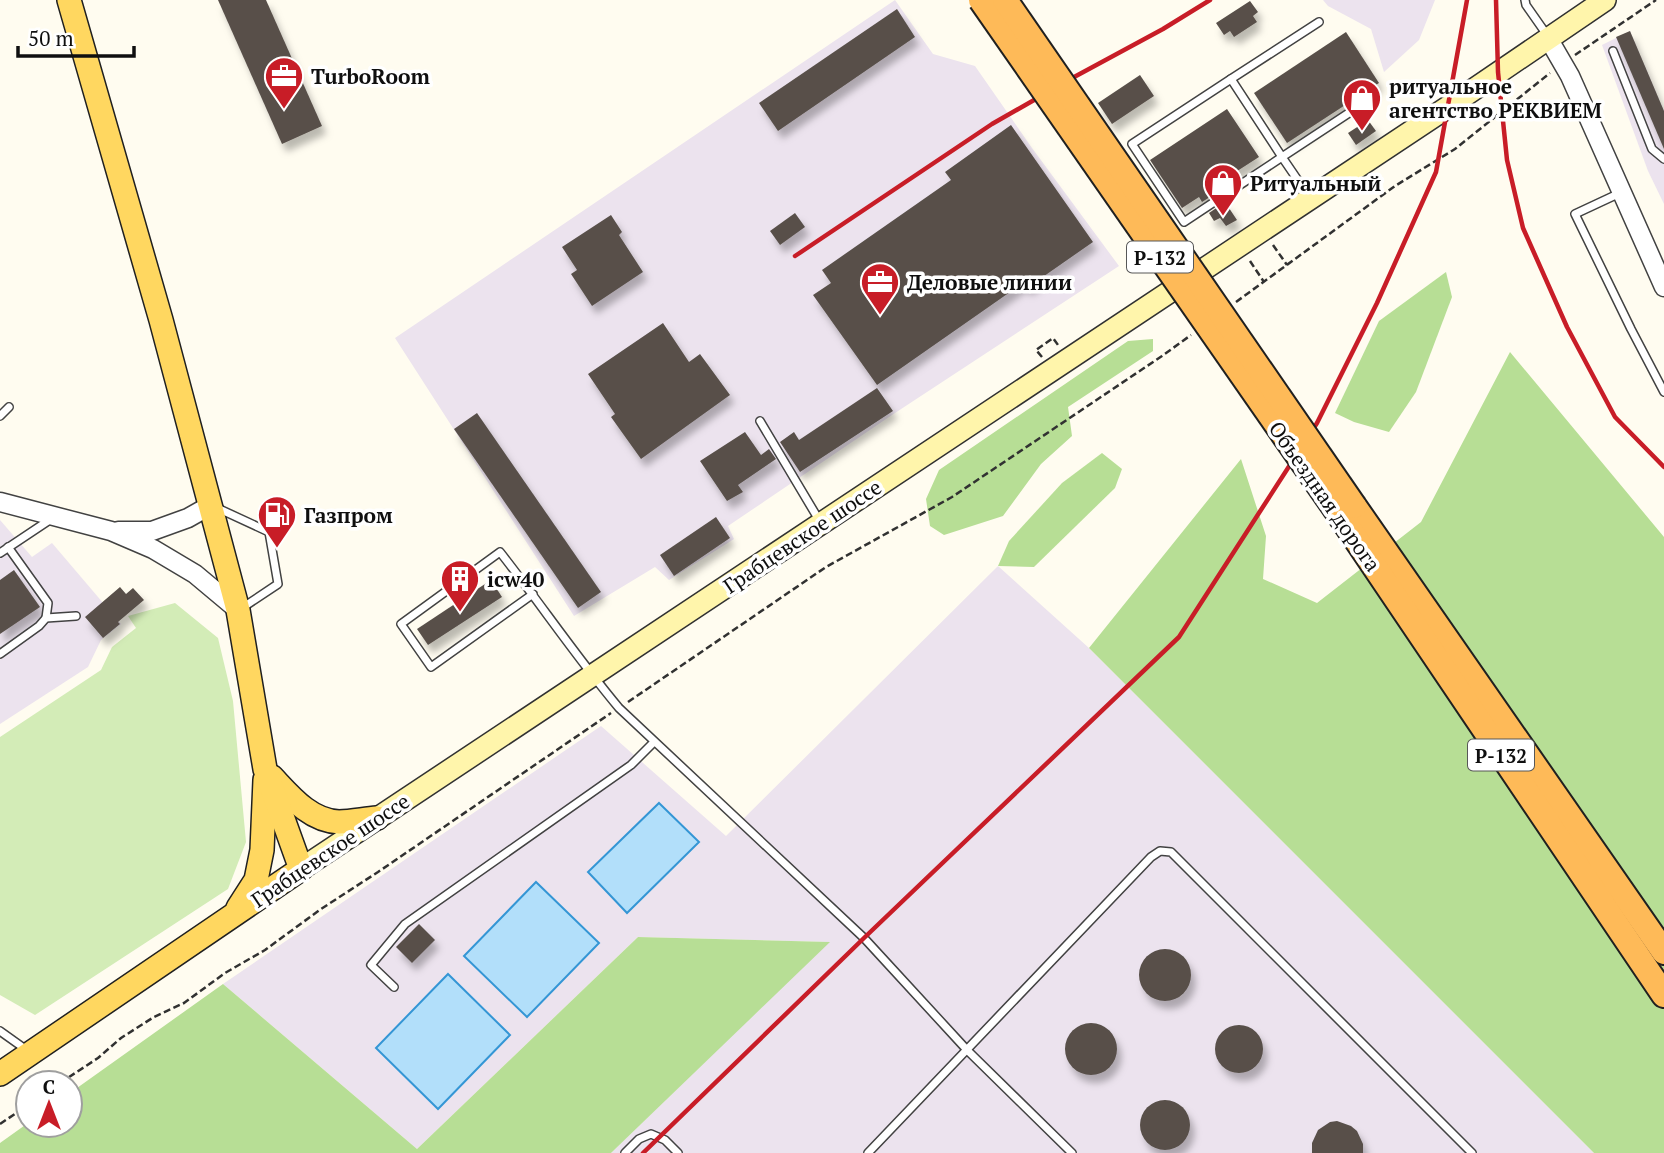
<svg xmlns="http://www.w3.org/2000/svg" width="1664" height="1153" font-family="'PT Serif',serif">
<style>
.industrial{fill:#ece3ee}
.green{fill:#d3ecb7}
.forest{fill:#b7de95}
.water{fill:#b2dffa;stroke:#3496d5;stroke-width:2}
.building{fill:#58504a;filter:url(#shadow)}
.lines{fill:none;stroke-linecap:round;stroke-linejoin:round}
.service-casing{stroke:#424242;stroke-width:10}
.tertiary-casing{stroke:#424242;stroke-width:21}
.secondary-casing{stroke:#313131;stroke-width:24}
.primary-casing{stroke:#202020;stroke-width:26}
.trunk-casing{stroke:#202020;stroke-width:28}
.path{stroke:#313131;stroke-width:2.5;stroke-dasharray:7 3.5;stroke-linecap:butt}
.service{stroke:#fff;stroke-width:7}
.tertiary{stroke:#fff;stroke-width:18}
.secondary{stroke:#fff5ab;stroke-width:21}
.primary{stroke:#ffd760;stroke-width:23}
.trunk{stroke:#feba58;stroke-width:24}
.rail{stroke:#c81d27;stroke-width:4.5}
.trunk-bridge-casing{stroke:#202020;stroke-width:28;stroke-linecap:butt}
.trunk-bridge{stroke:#feba58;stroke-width:24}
.labels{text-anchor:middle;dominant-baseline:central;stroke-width:7;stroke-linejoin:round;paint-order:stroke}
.shield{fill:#fff;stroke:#575757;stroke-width:2}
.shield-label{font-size:19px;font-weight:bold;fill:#0f0f0f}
.poi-label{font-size:21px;font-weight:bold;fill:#0f0f0f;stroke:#fff;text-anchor:start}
.street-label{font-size:21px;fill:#0f0f0f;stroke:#fff}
</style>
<defs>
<filter id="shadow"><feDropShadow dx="4.5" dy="8" stdDeviation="3.5" flood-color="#0004"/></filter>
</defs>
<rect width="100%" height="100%" fill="#fffcf0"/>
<g class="industrial">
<path d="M895,0l38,54 42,12 57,82 87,118 -227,149 -164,111 6,13 -65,41 -14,-13 -81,49 -179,-278z"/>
<path d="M1323,0h112l-16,40 -35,32 -13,-43 -43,-23z"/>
<path d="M1630,31l34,80v93l-16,-33 -46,-126z"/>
<path d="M0,520l32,37 20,-14 69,81 -20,16 -13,27 -88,57z"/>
<path d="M998,566l91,82 505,505h-983l218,-211 -191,-5 -221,212 -194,-165 378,-258 125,110z"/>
</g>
<path class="green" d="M175,603l43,35 15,63 13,141 -18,47 -193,126 -35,-20v-258l101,-67 11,-23 24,-19 -8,-12z"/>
<g class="forest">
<path d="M1446,272l6,25 -36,95 -27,40 -35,-10 -19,-9 44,-92z"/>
<path d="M1153,339v12l-85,56 4,29 -31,28 -38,52 -59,19 -14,-9 -4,-27 13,-29 189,-129z"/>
<path d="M1510,352l154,185v616h-70l-505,-505 152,-189 25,77 -3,43 54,24 104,-81z"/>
<path d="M1102,453l20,16 -7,19 -81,79 -36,-1 11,-25 53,-58z"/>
<path d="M638,937l192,5 -219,211h-611v-10l28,-20v2h42v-32l153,-109 194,165z"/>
</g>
<g class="water">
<path d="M659,803l40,39 -72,71 -39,-41z"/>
<path d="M536,882l63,61 -72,74 -63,-61z"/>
<path d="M448,974l62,61 -72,74 -62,-61z"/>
</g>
<g class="building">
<path d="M218,0h48l56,126 -40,18z"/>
<path d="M1250,1l8,11 -5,4 4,6 -23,15 -4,-6 -6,4 -8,-12z"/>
<path d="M897,9l18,28 -137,94 -19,-28z"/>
<path d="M1630,31l34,80v38l-48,-112z"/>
<path d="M1346,32l33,51 -92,60 -33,-50z"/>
<path d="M1140,75l14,21 -42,28 -14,-21z"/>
<path d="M1227,109l32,48 -45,29 4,6 -16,10 -3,-5 -17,11 -32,-48z"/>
<path d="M1368,120l8,11 -20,14 -8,-12z"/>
<path d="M1011,125l82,117 -66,46 -4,-5 -146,102 -64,-90 18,-12 -9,-13 129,-90 -6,-8z"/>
<path d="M1225,202l12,18 -11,6 -6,-8 -6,3 -5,-8z"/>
<path d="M795,213l10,14 -25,18 -10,-14z"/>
<path d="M611,215l11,17 -3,3 24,37 -51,34 -21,-32 6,-4 -15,-23z"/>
<path d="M663,323l26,39 11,-8 30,41 -89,64 -30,-42 4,-3 -27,-40z"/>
<path d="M877,388l16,23 -93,61 -20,-30 14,-10 5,8z"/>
<path d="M477,413l124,179 -23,16 -124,-179z"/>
<path d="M745,432l16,23 8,-6 7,10 -38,26 5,7 -16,9 -27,-40z"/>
<path d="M716,517l14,21 -56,38 -14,-21z"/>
<path d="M14,570l26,37 -40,27v-54z"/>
<path d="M491,580l11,17 -74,48 -11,-16z"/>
<path d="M120,587l6,7 7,-6 11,12 -26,22 2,2 -17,14 -18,-21z"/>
<path d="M419,924l16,16 -23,23 -16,-16z"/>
<circle cx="1165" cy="975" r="26"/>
<circle cx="1091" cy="1049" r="26"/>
<circle cx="1239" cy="1049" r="24"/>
<circle cx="1165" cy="1125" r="25"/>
<path d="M1337,1121l14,5 6,5 6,13v9h-51v-10l6,-13 12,-8z"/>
</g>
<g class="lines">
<g class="service-casing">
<g id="service">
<path d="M1525,0l1,5 21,30"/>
<path d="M1613,51l39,98 12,10"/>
<path d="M1231,79l51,78 -98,65 -52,-78z"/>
<path d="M1231,79l88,-57"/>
<path d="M1620,193l-45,21 56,115 33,63"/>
<path d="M1310,198l-28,-41 76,-50"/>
<path d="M0,416l9,-9"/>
<path d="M760,421l59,99"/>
<path d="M215,507l54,25 9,52 -36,24"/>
<path d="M8,547l40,56 -2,15"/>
<path d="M0,553l51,-34"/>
<path d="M533,594l-102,73 -30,-43 99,-72c40,51 77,106 119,156l245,230 103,112 105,103"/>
<path d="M0,654l39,-28 7,-8 30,-2"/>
<path d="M394,987l-23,-22 34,-41 226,-159 23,-23"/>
<path d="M0,1031l28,20"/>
<path d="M625,1153l14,-14 12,-5 14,6 13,13"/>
<path d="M868,1153l283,-296 9,-6 11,1 301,301"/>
</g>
</g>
<g class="tertiary-casing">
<g id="tertiary">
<path d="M1548,38l22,38 94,211"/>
<path d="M0,502l111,29 42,18 42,25 43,36"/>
<path d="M118,531h34l36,-13 23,-13"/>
</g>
</g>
<g class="secondary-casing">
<path id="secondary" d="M301,869l1147,-762 157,-107"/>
</g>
<g class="primary-casing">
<g id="primary">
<path d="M272,777c18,19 38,44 67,45 12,0 25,-3 38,-4"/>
<path d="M238,908l18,-28 6,-30 3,-70"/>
<path d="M0,1074l301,-205 -36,-100 -27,-159 -77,-290 -92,-320"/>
</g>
</g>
<g class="trunk-casing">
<g id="trunk">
<path d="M1354,506l310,446"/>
<path d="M1339,514l325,481"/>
</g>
</g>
<g class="path">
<path d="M1575,55l81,-55"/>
<path d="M1273,245l14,20"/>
<path d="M1250,261l14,21"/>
<path d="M1236,302l159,-116 60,-37 95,-76"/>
<path d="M1042,357l-6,-7 17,-12 5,7"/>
<path d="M628,702l198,-135 126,-70 210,-141 29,-21"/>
<path d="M60,1083l38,-25 23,-20 33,-21 30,-14 41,-30 40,-23 56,-41 57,-37 233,-159"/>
<path d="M0,1124l28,-19"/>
</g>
<use href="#service" class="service"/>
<use href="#tertiary" class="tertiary"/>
<use href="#secondary" class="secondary"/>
<use href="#primary" class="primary"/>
<use href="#trunk" class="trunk"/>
<g class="rail">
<path d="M1496,0l2,72 9,88 16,68 44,99 48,90 49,50"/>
<path d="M795,256l197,-132 84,-48 87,-47 47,-29"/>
<path d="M643,1153l221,-215 315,-301 138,-214 60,-120 59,-131 31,-172"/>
</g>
<g class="trunk-bridge-casing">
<g id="trunk-bridge">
<path d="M981,0l358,514"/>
<path d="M1005,0l349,506"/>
</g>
</g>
<use href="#trunk-bridge" class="trunk-bridge"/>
</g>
<defs>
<g id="office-pin" transform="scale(2.0125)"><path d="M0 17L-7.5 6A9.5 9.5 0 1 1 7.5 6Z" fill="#c81d27" stroke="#fff"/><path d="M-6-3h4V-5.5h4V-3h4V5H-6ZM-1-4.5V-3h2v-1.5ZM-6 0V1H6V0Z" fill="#fff"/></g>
<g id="shop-pin" transform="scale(2.0125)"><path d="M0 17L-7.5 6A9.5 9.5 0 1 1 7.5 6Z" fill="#c81d27" stroke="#fff"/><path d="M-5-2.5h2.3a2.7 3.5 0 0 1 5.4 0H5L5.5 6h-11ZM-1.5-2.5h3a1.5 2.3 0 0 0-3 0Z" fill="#fff"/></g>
<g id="fuel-pin" transform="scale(2.0125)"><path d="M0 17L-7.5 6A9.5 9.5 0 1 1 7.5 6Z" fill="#c81d27" stroke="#fff"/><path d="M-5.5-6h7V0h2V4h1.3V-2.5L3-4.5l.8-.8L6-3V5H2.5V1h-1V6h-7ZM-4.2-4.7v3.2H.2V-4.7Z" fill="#fff"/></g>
<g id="building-pin" transform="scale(2.0125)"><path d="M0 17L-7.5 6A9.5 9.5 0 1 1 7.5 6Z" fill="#c81d27" stroke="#fff"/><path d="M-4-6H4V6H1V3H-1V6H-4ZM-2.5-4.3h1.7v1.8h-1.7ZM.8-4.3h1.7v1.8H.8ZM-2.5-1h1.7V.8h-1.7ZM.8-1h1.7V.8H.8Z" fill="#fff"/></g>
</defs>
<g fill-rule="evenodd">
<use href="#office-pin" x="284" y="76"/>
<use href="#shop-pin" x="1362" y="98"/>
<use href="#shop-pin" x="1223" y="183"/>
<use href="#office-pin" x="880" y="282"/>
<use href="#fuel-pin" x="277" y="515"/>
<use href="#building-pin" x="460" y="579"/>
</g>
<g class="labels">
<g class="shield">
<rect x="1127" y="241.5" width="66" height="31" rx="5"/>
<rect x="1468" y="739.5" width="66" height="31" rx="5"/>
</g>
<g class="shield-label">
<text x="1160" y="257">Р-132</text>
<text x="1501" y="755">Р-132</text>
</g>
<g class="poi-label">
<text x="311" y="76">TurboRoom</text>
<text x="1389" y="86">ритуальное<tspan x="1389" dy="24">агентство РЕКВИЕМ</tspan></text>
<text x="1250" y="183">Ритуальный</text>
<text x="907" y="282">Деловые линии</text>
<text x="304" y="515">Газпром</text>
<text x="487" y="579">icw40</text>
</g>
<g class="street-label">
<text transform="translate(1325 496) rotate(55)">Объездная дорога</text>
<text transform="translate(802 536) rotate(-34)">Грабцевское шоссе</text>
<text transform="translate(330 850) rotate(-34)">Грабцевское шоссе</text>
</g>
</g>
<g transform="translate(49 1104)"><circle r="33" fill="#ffffff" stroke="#9f9f9f" stroke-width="2"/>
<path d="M0-5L12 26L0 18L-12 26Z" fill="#c81d27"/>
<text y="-10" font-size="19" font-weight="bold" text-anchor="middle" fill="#0f0f0f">С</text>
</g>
<path d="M18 46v10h116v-10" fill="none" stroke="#0f0f0f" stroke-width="3.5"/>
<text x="28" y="46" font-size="21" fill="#0f0f0f" stroke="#ffffff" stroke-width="5" paint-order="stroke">50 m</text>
</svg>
